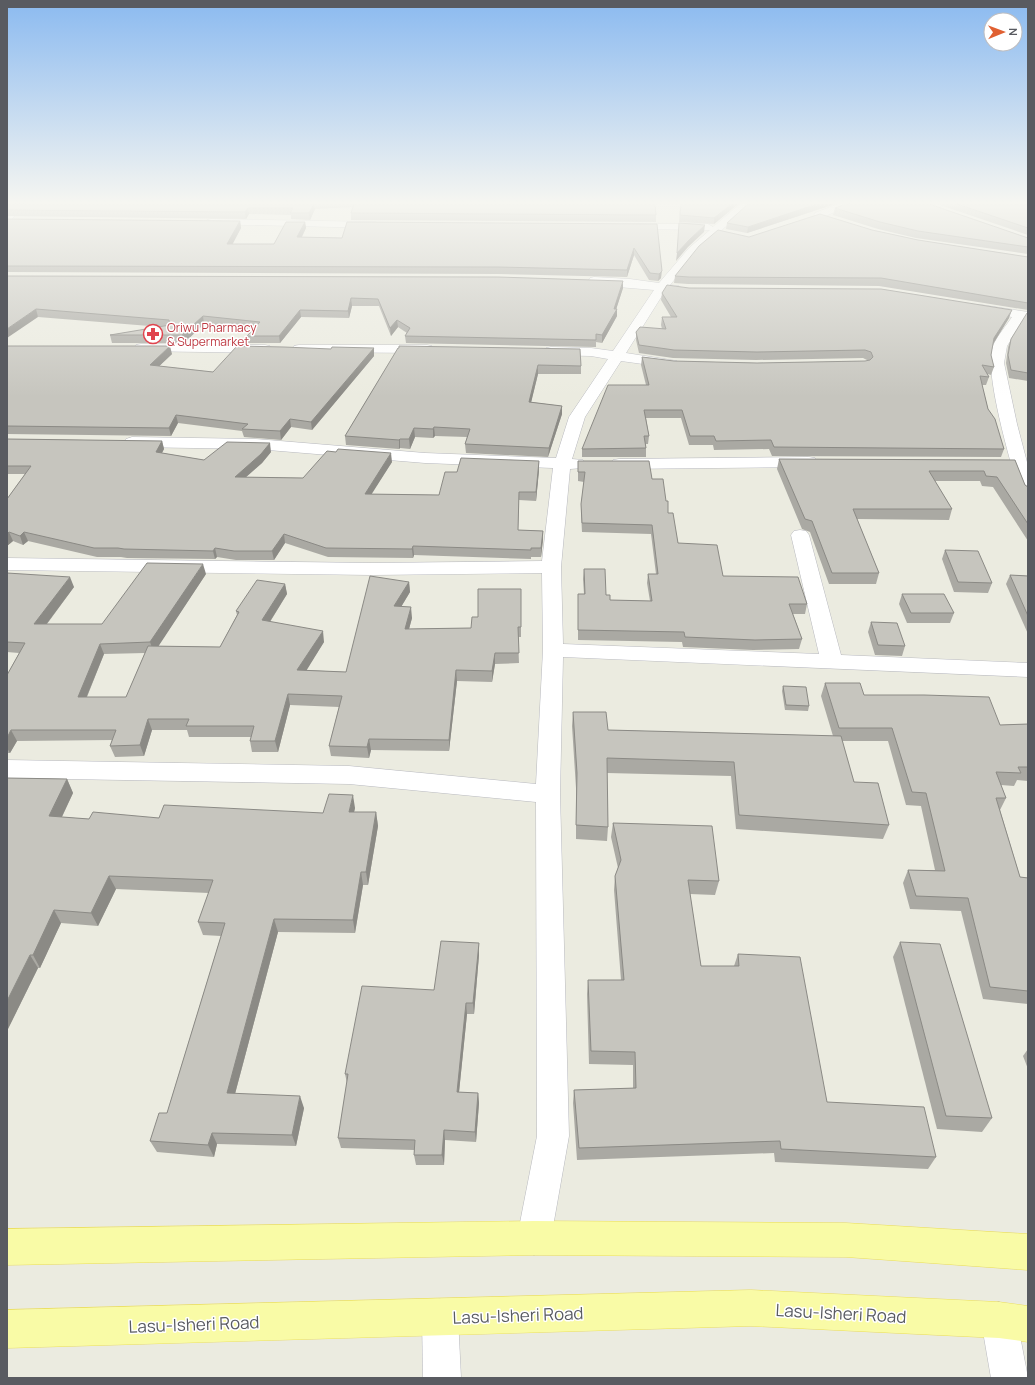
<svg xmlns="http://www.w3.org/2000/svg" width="1035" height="1385" font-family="Manrope,sans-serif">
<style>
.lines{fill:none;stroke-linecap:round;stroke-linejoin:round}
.minor-casing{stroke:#b8b9bf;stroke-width:1}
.major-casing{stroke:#eadd5b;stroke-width:1}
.minor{fill:#fff;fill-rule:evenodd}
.major{fill:#f9fba6;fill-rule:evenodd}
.wall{fill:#aaa9a3;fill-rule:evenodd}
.shaded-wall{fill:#8b8a85}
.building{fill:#c6c5be;stroke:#8b8a85}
.labels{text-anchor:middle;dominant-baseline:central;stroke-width:3;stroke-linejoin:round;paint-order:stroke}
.far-health-label{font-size:12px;fill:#be3a42;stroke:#fff;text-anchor:start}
.near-street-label{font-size:17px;fill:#595b61;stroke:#fff}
</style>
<rect width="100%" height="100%" fill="#ebebe0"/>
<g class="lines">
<g class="minor-casing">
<g id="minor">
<path d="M15,204h11l-15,16 -4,1v-9z"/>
<path d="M740,204h11l-54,48 -27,33 9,1 2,3 -2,3 -14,-1 -39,62 51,8 2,3 -2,3 -5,1 -51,-7 -36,56 -13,42 11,1 2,4 -2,4 -13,1 -9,98 2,77 256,10 -28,-119 3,-4 6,-1 6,1 3,4 32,120 187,8v14l-465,-20 -3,137 9,342 -18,102 -5,12 -12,5 -12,-5 -5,-12 20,-102 -1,-334 -187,-18 -342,-6v-18l342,6 187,18 7,-134 -1,-77 -170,2 -365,-5v-12l365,5 170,-2 11,-93 -128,-5 -169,-14 -124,-2 -6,-2 -2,-3 2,-3 6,-2 124,2 169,14 131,5 13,-41 39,-58 -17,-3 -40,-1 -5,-1 -2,-3 2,-3 5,-1 40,1 22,3 41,-61 -60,-5 -4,-1 -2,-3 2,-3 4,-1 36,2 29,4 30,-35 21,-18 -83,-1 -5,-3 1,-2h85l5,3z"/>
<path d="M838,204h13l-1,2 -27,11 -4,1 -5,-3 1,-2z"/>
<path d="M211,219l165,3 5,3 -5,3 -169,-4 -1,-2 1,-2z"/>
<path d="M982,305l46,7v8l-4,-1 -17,27 -3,17 13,61 11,42v30l-6,-1 -3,-4c-8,-27 -36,-121 -26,-145 4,-10 13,-20 19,-29l-35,-5 -1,-3 1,-3z"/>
<path d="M141,344l124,1 5,1 2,3 -2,3 -5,1 -129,-2 -2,-3 2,-3z"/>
<path d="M299,345h128l5,1 2,3 -2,3 -5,1 -133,-1 -2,-3 2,-3z"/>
<path d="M809,457l6,1 2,4 -2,4 -6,1 -190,2 -6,-1 -2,-4 2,-4 6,-1z"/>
<path d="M440,1299l13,5 5,13 3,61h-38l-1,-61 5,-13z"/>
<path d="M999,1302l13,5 5,13 11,58h-37l-10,-58 5,-13z"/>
</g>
</g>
<g class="major-casing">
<g id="major">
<path d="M534,1221l312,2 182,11v36l-182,-13 -312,-2 -527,10v-36z"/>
<path d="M751,1290l248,12 29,4v36l-29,-4 -248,-12 -744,22v-38z"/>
</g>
</g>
<use href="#minor" class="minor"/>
<use href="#major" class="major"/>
</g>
<g class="wall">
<path d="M7,204h648l1,11v7l-305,-2v-7l2,-6 -38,2 -5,11 -19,-1v-4l-42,-1 -3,5 -239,-3z"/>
<path d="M680,204h58l-24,20 -35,-2z"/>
<path d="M748,204h87l-88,29 -21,-4 1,-6z"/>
<path d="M937,204h91v31z"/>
<path d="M835,208l193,30v16l-112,-16 -38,-9 -45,-14z"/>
<path d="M7,219l233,2 1,7 -9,16h42l31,-22 1,6 -4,9 40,1 315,-14 4,54 -3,3 -9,-1 -15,-25 -7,22 -129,-3 -491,-2z"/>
<path d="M872,230l46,10 110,17v53l-149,-24 -191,-2 -14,-1 1,-7 74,-39z"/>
<path d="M7,276l616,12 -7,21h1v7l-15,27 -6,-1v5l-190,-4 -1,-7 2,-3 -9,-6 -7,9 -12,-30h-27l-3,12 -48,-1 -21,26h-32l-1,-7 6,-7 -49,-5 -20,19h-72l-2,-8 52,-8 -124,-10z"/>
<path d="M689,288l320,30 -16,25 -2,12 3,12 -3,8 -3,-1 1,3 -3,8h-4l6,24 16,40 -3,8 -229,-1 -3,-7 -55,1 -1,-5h-24l-8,-27h-35l3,18 -1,8h-2v13h-64v-8l64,-64 -5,-20 1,-8 32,4 83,2 108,-2h4l-6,-3 -107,2 -83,-2 -34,-5 -3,-13v-8l26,-3 -1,-4 1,-8h9l-10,-17 1,-7z"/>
<path d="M1028,313v68l-19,-3 -3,-15 2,-16 3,-8z"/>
<path d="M7,346l165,8 -13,12 54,6 118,-23 43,-1v8l-62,74 -21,-3 -10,13 -37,-3 -2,-6 -64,-8 -7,13 -164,-2z"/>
<path d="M398,348l183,18v8h-43l-7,28 31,4v8l-14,43 -82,-4 -1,-9 2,-7 -32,-1 -2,2 -18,-1 -5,12 -10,-1 -1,1 -53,-4 -1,-9z"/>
<path d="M7,439l155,2 2,8 -2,4 42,7 67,-8 -9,11 -16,14 57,1 89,-16 -21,32 68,1 18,-23 82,-11v9l-3,31 -17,-1 -1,30 25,1v8l-2,18h-10v2l-117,-4 -1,3 -85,-1 -43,-14 -11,17h-38l-19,-3 -2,2 -88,-1 -6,-1h-24l-69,-16 -5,4 -10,-4 -6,5v-47l18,-25h-18z"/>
<path d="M779,459l236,1 10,25 3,2v54l-35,-54 -11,-1 -2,-5h-45l17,28 -3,11 -92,-1 22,54 -3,11h-47l-19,-52 -8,-3 -25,-60z"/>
<path d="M578,461l74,18 14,22 2,12 10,30 45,33 84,28 -2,10h-12l9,25 -3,10 -46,1 -70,-3 -1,-5 -104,-2v-46h6l-1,-15 1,-10 22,26 4,5 40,1 -3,-18 1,-9h8l-5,-40 -69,-2 -1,-19 3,-31 -6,-1z"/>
<path d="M945,550l47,33 -4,10 -34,-1 -12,-33z"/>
<path d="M7,573l67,14 -27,37h55l104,-50 -48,72 62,1 17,-32 -1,-4 49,-27 2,10 -17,28 54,20 -18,28 40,2 63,-90 1,10 -9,15 11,11 -3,11 62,-1 7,-11 43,-28v48h-3l1,26 -24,1 -3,18 -35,-1 -8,70 -78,-1 -2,8 -38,-2 -2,-10 10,-39 -49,-2 -12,47h-26l-2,-11 1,-4h-62l-2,-7h-35l-8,26 -29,1 -5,-11 2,-6 -95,1 -7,12h-3v-78l12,-22 -12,-1zM145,653l-19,44h-39l17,-43z"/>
<path d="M1010,575l18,1v58l-22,-50z"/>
<path d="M902,594l52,19 -4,10h-43l-8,-19z"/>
<path d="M871,622l34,24 -3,10 -27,-1 -7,-23z"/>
<path d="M825,683l39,12 136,30 28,-1v57l-11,-1 -3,6 -13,-1 5,13 -6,12 20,67 8,1v126l-45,-5 -22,-88 -51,-2 -7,-26 5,-13h27l-14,-64 -15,-1 -18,-64h-46l12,41 35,43 -6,14 -147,-10 -5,-53 -124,-3 1,54 -1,14 -31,-2v-51l-4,-62 1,-14 35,18 225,6 -12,-40z"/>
<path d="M783,686l26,20 -1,5 -23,-1 -3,-19z"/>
<path d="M7,778l60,1 6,14 -11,24 27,2 70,-1 164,-5 32,-5 -1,4h22l2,14 -10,59h-5l-8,48 -77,-1 -43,162 69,14 -8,38 -79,-2 -3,13 -57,-5 -7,-11 17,-28 54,-177 -18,-1 -5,-13 11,-29 -93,-4 -18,37 -37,-3 -21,45h-2l-31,63z"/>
<path d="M613,823l106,58 -4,14 -25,-1 11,72h33l4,-12 89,148 109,55 -8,12 -153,-7 -1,-9 -197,7 -4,-57 1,-13 59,-2v-23l-44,-1 -2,-70 1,-14h33l-7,-90 1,-14 3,-8 -7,-31z"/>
<path d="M900,942l92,176 -10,14 -45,-3 -44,-172z"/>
<path d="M479,943v12l-5,59h-7l-8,78 19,1 1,10 -3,39 -31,-2 -1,25h-28l-2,-10v-5l-73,-2 -3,-10 9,-55 -2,-9 89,-84z"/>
<path d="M1028,1049v20l-5,-13z"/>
</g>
<g class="shaded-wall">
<path d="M314,204l1,5 -5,11 -1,-7z"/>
<path d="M732,204h6l-24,20v-6z"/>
<path d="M817,204h18l-88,29 1,-6z"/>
<path d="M248,208l1,6 -3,5 -1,-7z"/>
<path d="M240,221l1,7 -12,23 -2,-7z"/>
<path d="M305,222l1,6 -8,16 -1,-7z"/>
<path d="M705,225l-1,7 -16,15 -12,14 1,-8 12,-13z"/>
<path d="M634,248v7l-7,22v-7z"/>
<path d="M662,271l-1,7 -3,3 1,-7z"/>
<path d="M623,281v7l-8,25 2,-4v7l-15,27v-8l12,-26z"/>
<path d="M351,298l1,8 -3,12 -1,-7z"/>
<path d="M36,309l2,8 -31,21v-9z"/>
<path d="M300,310l1,7 -21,26 -1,-7z"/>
<path d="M1012,310l-3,8 -17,28 2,-8z"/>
<path d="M203,316l1,8 -20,19 -2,-8z"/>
<path d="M397,320l1,7 -7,9 -1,-8z"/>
<path d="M170,346l2,8 -20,19 -2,-8z"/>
<path d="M374,348v8l-62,74 -1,-8z"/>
<path d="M538,365v9l-9,37v-9z"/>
<path d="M562,406v8l-14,43 1,-9z"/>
<path d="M176,415l2,8 -7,13 -2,-8z"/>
<path d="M290,419l1,8 -10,13 -1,-9z"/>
<path d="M434,427l1,9 -2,2v-9z"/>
<path d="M414,428l1,9 -5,12 -1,-10z"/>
<path d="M400,439v9l-1,1v-9z"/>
<path d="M162,441l2,8 -6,11 -2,-8z"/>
<path d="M270,443l1,9 -9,11 -25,22 -2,-8z"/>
<path d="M391,453l1,9 -26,41 -1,-9z"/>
<path d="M539,461v9l-3,31v-9z"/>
<path d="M543,531v8l-2,18v-9z"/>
<path d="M9,532l4,9 -6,5v-12z"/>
<path d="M24,532l4,9 -5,4 -3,-9z"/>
<path d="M284,534l1,9 -11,17 -2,-9z"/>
<path d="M413,546l1,9 -1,3 -1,-9z"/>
<path d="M215,548l2,9 -2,2 -2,-8z"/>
<path d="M203,564l3,10 -52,79 -4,-11z"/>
<path d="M70,577l4,10 -35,47 -5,-10z"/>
<path d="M409,582l1,10 -15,25 -1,-11z"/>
<path d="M285,584l2,10 -23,37 -2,-11z"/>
<path d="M411,607l1,11 -6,22 -1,-11z"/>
<path d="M323,631l1,11 -24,39 -3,-11z"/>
<path d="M100,644l4,10 -22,54 -4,-11z"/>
<path d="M495,653v11l-3,18v-11z"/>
<path d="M456,670l1,11 -8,70v-11z"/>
<path d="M288,694l2,11 -12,47 -3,-11z"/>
<path d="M148,719l4,11 -8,26 -4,-11z"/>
<path d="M11,730l6,11 -7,12 -3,-5v-10z"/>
<path d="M369,739l2,11 -2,8 -2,-11z"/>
<path d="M67,779l6,14 -17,36 -7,-13z"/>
<path d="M353,795l2,13 -4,17 -2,-13z"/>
<path d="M376,812l2,14 -10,59 -2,-13z"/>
<path d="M361,872l2,13 -8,48 -2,-13z"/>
<path d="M109,876l7,13 -18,37 -7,-13z"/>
<path d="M54,910l7,13 -21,45 -7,-13z"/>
<path d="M274,919l4,13 -46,173 -5,-12z"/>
<path d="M479,943v12l-5,59 -1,-11z"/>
<path d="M30,955l8,13 -31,63v-30z"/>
<path d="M466,1003l1,11 -9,88 -1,-10z"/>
<path d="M478,1093l1,10 -3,39 -1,-10z"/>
<path d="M300,1096l4,12 -8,38 -4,-11z"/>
<path d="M444,1130l1,10 -1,25 -2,-10z"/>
<path d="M212,1133l5,11 -3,13 -6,-12z"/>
</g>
<g class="building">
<path d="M7,204h307l-5,9h-19l3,-5h-45l-3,4 -238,-2z"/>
<path d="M354,204h301l1,11 -305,-2z"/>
<path d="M681,204h51l-18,14 -34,-3z"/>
<path d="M748,204h69l-69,23 -21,-4z"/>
<path d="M846,204h83l99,34v9l-110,-16 -38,-9 -45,-14z"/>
<path d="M957,204h71v24z"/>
<path d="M820,214l52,16 46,10 110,17v46l-147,-25 -192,-1 -14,-1 24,-30 19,-16 31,7z"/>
<path d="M7,219l233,2 -13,23h47l12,-22h19l-8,15 45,1 5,-16 310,2 5,47 -3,3 -9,-1 -16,-25 -7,22 -129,-3 -491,-1z"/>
<path d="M679,223l26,2 -16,15 -12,13z"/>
<path d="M7,276l491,1 125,4 -9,28h3l-15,26 -6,-1v6l-191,-4 5,-8 -13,-8 -7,8 -12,-29 -27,-1 -3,13 -48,-1 -21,26h-32l13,-14 -57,-6 -21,19h-72l60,-10 -1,-5 -133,-11 -29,20z"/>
<path d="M667,285l22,3 192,1 131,21 -18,28 -3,17 3,12 -12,-2 7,12 -9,-1 8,33 7,10 9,30 -230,-2 -3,-7 -55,1 -2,-5h-24l-8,-26h-38l5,26h-5l2,12 -64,1 26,-64h41l-7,-28 32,4 83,2 108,-2 5,-1 3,-3 -2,-5 -6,-2 -108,2 -83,-2 -35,-5 -3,-13 4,-5 26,2 -4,-12h15l-15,-24z"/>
<path d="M1027,313h1v60l-17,-3 -3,-15 3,-16z"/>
<path d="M7,346h163l-20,19 63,7 24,-26 47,1 47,2 1,-2 42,1 -63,74 -21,-3 -10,12 -38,-2 6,-5 -72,-9 -7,13 -162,-2z"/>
<path d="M399,346l181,3 1,17 -43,-1 -9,37 33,4 -13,42 -84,-4 5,-15 -36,-2 -1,2 -19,-1 -5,11h-9l-1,1 -54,-4 53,-88h1z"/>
<path d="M7,439l155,2 -6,11 48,8 23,-18 43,1 -9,11 -26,23 68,1 24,-27 9,1 2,-3 53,4 -26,41 74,1 6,-23h12l4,-14 78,3 -3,31h-17l-1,38 25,1 -2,17h-10v2l-118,-4 -1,3 -86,-1 -42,-14 -12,17h-38l-19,-3 -2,3 -89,-2 -6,-1h-24l-70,-16 -4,4 -11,-4 -2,2v-35l24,-33h-24z"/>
<path d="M779,459l236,1 10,25 3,2v37l-31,-47 -11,-1 -2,-5h-55l23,38h-99l26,64h-47l-20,-52 -7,-2z"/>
<path d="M578,461h71l3,18h11l3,22h2v12h5l5,30 39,2 6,31 75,1 9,27h-18l13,35 -47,1 -70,-3 -1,-5 -106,-2v-36h7l-1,-25h21l1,26h4v5l42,1 -4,-27h10l-6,-49 -70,-2 -1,-19 4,-32h-7z"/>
<path d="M945,550l33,1 14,32 -34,-1z"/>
<path d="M147,563l56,1 -53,78 -50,2 -22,53h48l22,-51 72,1 19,-35 -3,-1 21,-31 28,4 -23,36 61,11 -26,39 49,2 24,-96 39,6 -15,24 17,1 -6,22 66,-1 1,-11h6v-28h43v38h-3l1,26h-24l-3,18 -36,-1 -7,70 -80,-1 -2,8 -38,-1 13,-50 -54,-2 -13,47h-25l4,-15h-68l3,-7h-41l-8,26 -30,1 6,-16h-105l-4,8v-63l18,-32 -18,-1v-69l63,4 -36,47h68z"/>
<path d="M1010,575l18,1v40z"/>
<path d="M902,594h42l10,19h-43z"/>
<path d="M871,622l26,1 8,23 -27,-1z"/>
<path d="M825,683h35l4,12h60l65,2 11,28 28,-1v43h-10l3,6 -25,-1 10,26h-10l24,79 8,1v113l-38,-4 -22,-89 -52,-2 -8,-26 37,1 -19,-78 -14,-1 -20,-64h-53z"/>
<path d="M783,686l23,1 3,19 -23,-1z"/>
<path d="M573,712h33l2,18 233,6 13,46 24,1 11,42 -150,-10 -5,-53 -127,-4 1,69 -32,-2 1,-52z"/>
<path d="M7,778l60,1 -18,37 40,3 4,-7 66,6 5,-13 159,8 6,-19 24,1 -4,17h27l-10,60h-5l-8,48 -79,-1 -47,174 73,3 -8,39 -80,-2 -4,12 -58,-4 9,-28h8l58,-190 -27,-1 15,-42 -104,-4 -18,37 -37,-3 -21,45h-3l-23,46z"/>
<path d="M613,823l99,3 7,55 -31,-1 13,86h38l-1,-12 62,3 27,145 97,5 12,50 -155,-8 -1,-8 -201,7 -5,-58 62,-2 -1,-36 -44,-1 -3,-71h36l-9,-104 6,-16z"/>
<path d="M441,941l38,2 -6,60h-7l-9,89 21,1 -3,39 -31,-2 -2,25h-28l1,-15 -77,-2 10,-64h-3l17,-88 72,4z"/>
<path d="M900,942l40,2 52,174 -46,-2z"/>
</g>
<linearGradient id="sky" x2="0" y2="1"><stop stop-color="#8bbaf0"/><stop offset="0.51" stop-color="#f6f6f1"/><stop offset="1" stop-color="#f6f6f1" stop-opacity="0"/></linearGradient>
<rect width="1035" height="397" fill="url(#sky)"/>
<defs>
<g id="pharmacy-ring" transform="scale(1)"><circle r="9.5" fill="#fff" stroke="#e0444e" stroke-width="1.5"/><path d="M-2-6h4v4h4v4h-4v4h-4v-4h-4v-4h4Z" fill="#e0444e"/></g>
</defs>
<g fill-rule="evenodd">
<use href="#pharmacy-ring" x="153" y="334"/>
</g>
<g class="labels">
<g class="far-health-label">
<text x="167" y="327">Oriwu Pharmacy<tspan x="167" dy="14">&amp; Supermarket</tspan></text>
</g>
<g class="near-street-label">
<text transform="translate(841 1313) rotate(3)">Lasu-Isheri Road</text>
<text transform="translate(518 1315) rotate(-2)">Lasu-Isheri Road</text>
<text transform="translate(194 1324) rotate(-2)">Lasu-Isheri Road</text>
</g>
</g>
<rect width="1035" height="1385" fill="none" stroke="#595b61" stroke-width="16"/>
<g transform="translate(1003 32) rotate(89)"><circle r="19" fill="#ffffff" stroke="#bdbdc0"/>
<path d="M0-3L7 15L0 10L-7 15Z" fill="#e06032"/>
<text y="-6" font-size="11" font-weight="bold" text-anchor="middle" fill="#595b61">N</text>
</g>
</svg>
